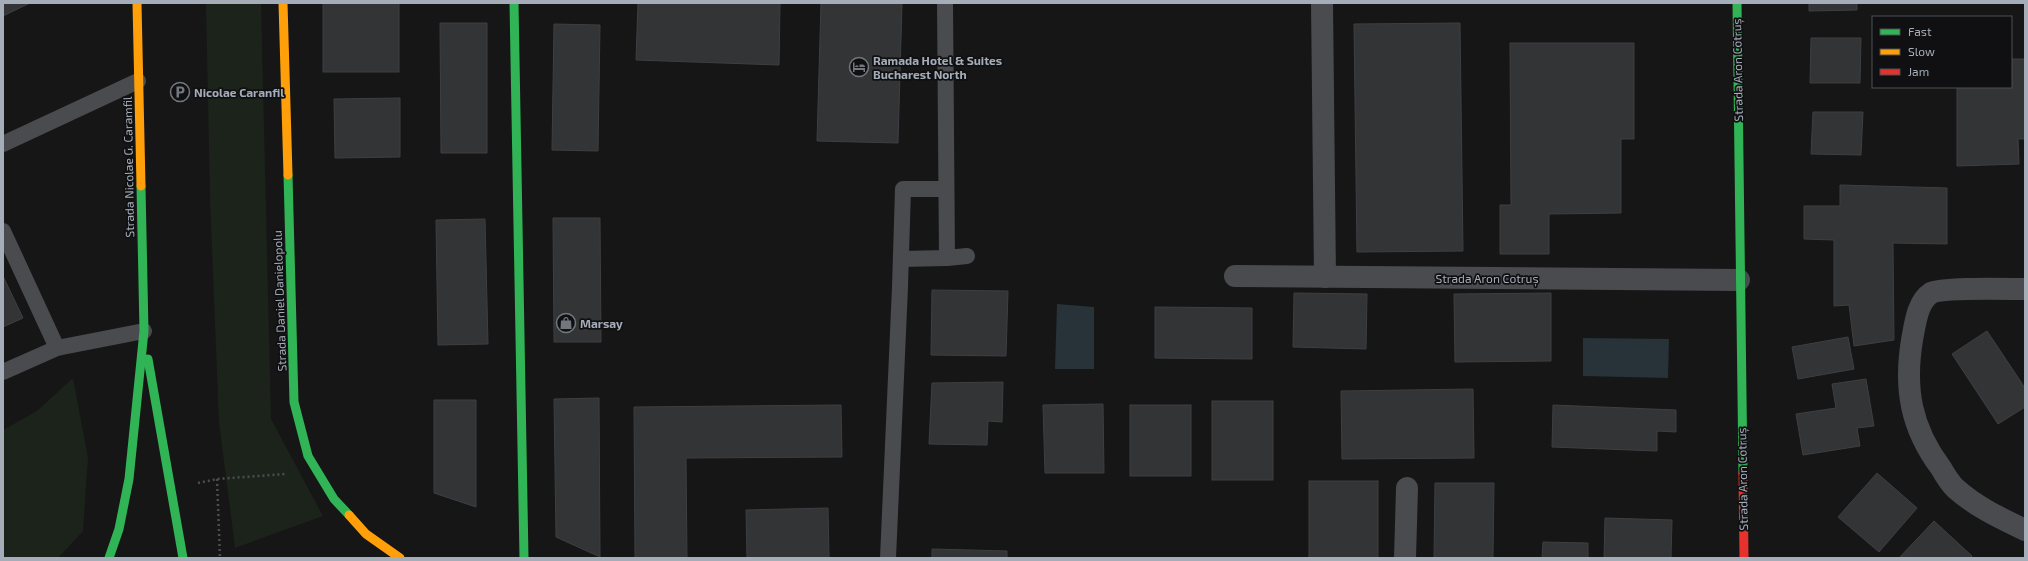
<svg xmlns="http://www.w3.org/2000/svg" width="2028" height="561" font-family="'Exo 2',sans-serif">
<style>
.green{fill:#1b231b}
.water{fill:#273339}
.building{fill:#333435;stroke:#3e3f42}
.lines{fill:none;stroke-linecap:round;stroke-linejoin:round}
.path{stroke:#4b4d50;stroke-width:2.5;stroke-dasharray:2 3;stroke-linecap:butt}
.lane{stroke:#494b4f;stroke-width:16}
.street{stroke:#494b4f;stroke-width:22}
.fast{stroke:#30b455;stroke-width:9}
.slow{stroke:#ff9f0a;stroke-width:9}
.jam{stroke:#e5322d;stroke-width:9}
.labels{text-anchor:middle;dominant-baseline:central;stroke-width:3.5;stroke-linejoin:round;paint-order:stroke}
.poi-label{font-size:12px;font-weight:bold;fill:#a5adb8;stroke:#101012;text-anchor:start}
.street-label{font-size:12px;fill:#a5adb8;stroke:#101012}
</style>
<rect width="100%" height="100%" fill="#161616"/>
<g class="green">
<path d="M206,3h55l10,416 52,97 -88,32 -16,-126 -9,-224z"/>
<path d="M73,378l15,80 -5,73 -25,27h-53l-2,-2v-126l34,-19z"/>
</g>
<g class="water">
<path d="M1057,304l37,3v62h-39z"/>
<path d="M1583,338l86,1 -1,39 -85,-2z"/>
</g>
<g class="building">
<path d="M3,3h27l-27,13z"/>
<rect x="323" y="3" width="76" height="69"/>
<path d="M638,3h142l-1,62 -143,-5z"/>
<path d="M821,3h81l-4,140 -81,-2z"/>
<path d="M1809,3h48v7l-48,1z"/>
<path d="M440,23h47v130h-46z"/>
<path d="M1460,23l3,228 -106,1 -3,-228z"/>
<path d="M554,24l46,1 -2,126 -46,-1z"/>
<path d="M1811,38h50l-1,45h-50z"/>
<path d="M1510,43h124v96h-13v74l-72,1v40h-49v-49h11z"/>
<path d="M2011,59h14v80h-7l1,25 -62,2v-79h54z"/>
<path d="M400,98v59l-65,1 -1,-59z"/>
<path d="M1813,112h50l-2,43 -50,-1z"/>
<path d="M1840,185l107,3v56l-54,-1 1,97 -40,6 -5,-41 -15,1v-66l-30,-1v-33h36z"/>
<path d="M553,218h47l1,124h-47z"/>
<path d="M485,219l3,125 -50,1 -2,-125z"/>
<path d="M3,276l20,42 -20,9z"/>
<path d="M932,290l76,1 -2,65 -75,-1z"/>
<path d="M1294,293l73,1 -1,55 -73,-2z"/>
<path d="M1551,293v68l-96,1 -1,-68z"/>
<path d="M1155,307l97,1v51l-97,-1z"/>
<path d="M1987,331l38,57v19l-27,17 -46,-70z"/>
<path d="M1848,337l6,32 -56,10 -6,-32z"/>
<path d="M1866,379l8,47 -17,2 3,18 -57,9 -7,-41 40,-6 -4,-24z"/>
<path d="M1003,382l-1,40 -14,-1 -1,24 -58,-1 3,-61z"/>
<path d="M1473,389l1,69 -132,1 -1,-68z"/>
<path d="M599,398l1,159 -44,-20 -2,-138z"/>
<path d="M434,400h42v107l-42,-14z"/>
<rect x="1212" y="401" width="61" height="79"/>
<path d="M1103,404l1,69h-59l-2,-68z"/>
<path d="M841,405l1,52 -156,1 1,100h-52l-1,-151z"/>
<rect x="1130" y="405" width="61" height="71"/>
<path d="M1553,405l123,5v22l-19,-1v20l-105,-4z"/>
<path d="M1877,473l40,35 -38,44 -41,-35z"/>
<rect x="1309" y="481" width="69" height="77"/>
<path d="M1435,483h59l-1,75h-59z"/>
<path d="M828,508l1,50h-82l-1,-48z"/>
<path d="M1605,518l67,2 -1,38h-67z"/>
<path d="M1934,521l38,35 -2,2h-71z"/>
<path d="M1543,542l45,1v15h-46z"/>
<path d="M932,549l75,2v7h-75z"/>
</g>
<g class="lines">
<g class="path">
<path d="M217,479l3,79"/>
<path d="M198,483l19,-4 69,-5"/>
</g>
<g class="lane">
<path d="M3,144l135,-63"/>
<path d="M3,231l54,117"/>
<path d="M947,258l20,-2"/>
<path d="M901,259l46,-1 -2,-255"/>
<path d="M3,372l54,-24 87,-17"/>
<path d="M888,558l12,-271 3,-98h43"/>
</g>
<g class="street">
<path d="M1322,3l3,274"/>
<path d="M1235,276l504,4"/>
<path d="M2025,289c-16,0 -83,-2 -94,4 -14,9 -16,32 -19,47 -8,49 -1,88 29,128 4,7 9,15 14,20 21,19 45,30 70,42"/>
<path d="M1405,558l2,-70"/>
</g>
<g class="fast">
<path d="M514,3l10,555"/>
<path d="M1737,3l6,470"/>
<path d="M288,175l6,227 14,54 26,43 15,16"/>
<path d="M148,359l35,199"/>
<path d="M109,558l10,-29 10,-50 15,-148 -3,-145"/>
</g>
<g class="slow">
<path d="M137,3l4,183"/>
<path d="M283,3l5,172"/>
<path d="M349,515l17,19 34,24"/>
</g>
<path class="jam" d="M1743,473l1,85"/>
</g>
<defs>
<g id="hotel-ring" transform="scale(1)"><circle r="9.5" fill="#101012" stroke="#73787f" stroke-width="1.5"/><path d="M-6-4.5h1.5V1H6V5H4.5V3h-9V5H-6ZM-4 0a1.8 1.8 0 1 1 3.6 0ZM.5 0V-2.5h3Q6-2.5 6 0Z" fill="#73787f"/></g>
<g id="parking-ring" transform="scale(1)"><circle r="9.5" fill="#101012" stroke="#73787f" stroke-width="1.5"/><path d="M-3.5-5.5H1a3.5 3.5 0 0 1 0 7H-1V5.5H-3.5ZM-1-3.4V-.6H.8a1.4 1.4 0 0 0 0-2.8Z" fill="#73787f"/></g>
<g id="shop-ring" transform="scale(1)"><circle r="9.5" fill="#101012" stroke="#73787f" stroke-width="1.5"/><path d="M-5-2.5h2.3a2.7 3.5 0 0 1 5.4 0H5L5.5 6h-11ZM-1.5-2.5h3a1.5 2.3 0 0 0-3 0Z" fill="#73787f"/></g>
</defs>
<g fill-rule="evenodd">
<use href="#hotel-ring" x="859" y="67"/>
<use href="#parking-ring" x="180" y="92"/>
<use href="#shop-ring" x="566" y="323"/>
</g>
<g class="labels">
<g class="poi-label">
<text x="873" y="60">Ramada Hotel &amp; Suites<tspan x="873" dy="14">Bucharest North</tspan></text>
<text x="194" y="92">Nicolae Caranfil</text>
<text x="580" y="323">Marsay</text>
</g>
<g class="street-label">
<text transform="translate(1737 70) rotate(-91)">Strada Aron Cotruș</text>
<text transform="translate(128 167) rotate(-91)">Strada Nicolae G. Caramfil</text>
<text x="1487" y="278">Strada Aron Cotruș</text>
<text transform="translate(279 301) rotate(-92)">Strada Daniel Danielopolu</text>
<text transform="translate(1742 479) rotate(-91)">Strada Aron Cotruș</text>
</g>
</g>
<rect width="2028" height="561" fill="none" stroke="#a5adb8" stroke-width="8"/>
<rect x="1872" y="16" width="140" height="72" fill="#101012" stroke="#4c4f54"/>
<rect x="1880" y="29" width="20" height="6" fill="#30b455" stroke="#4c4f54"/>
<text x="1908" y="36" font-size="12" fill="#a5adb8">Fast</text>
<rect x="1880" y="49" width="20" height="6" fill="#ff9f0a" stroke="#4c4f54"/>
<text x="1908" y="56" font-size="12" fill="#a5adb8">Slow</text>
<rect x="1880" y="69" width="20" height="6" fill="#e5322d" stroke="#4c4f54"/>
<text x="1908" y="76" font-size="12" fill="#a5adb8">Jam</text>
</svg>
